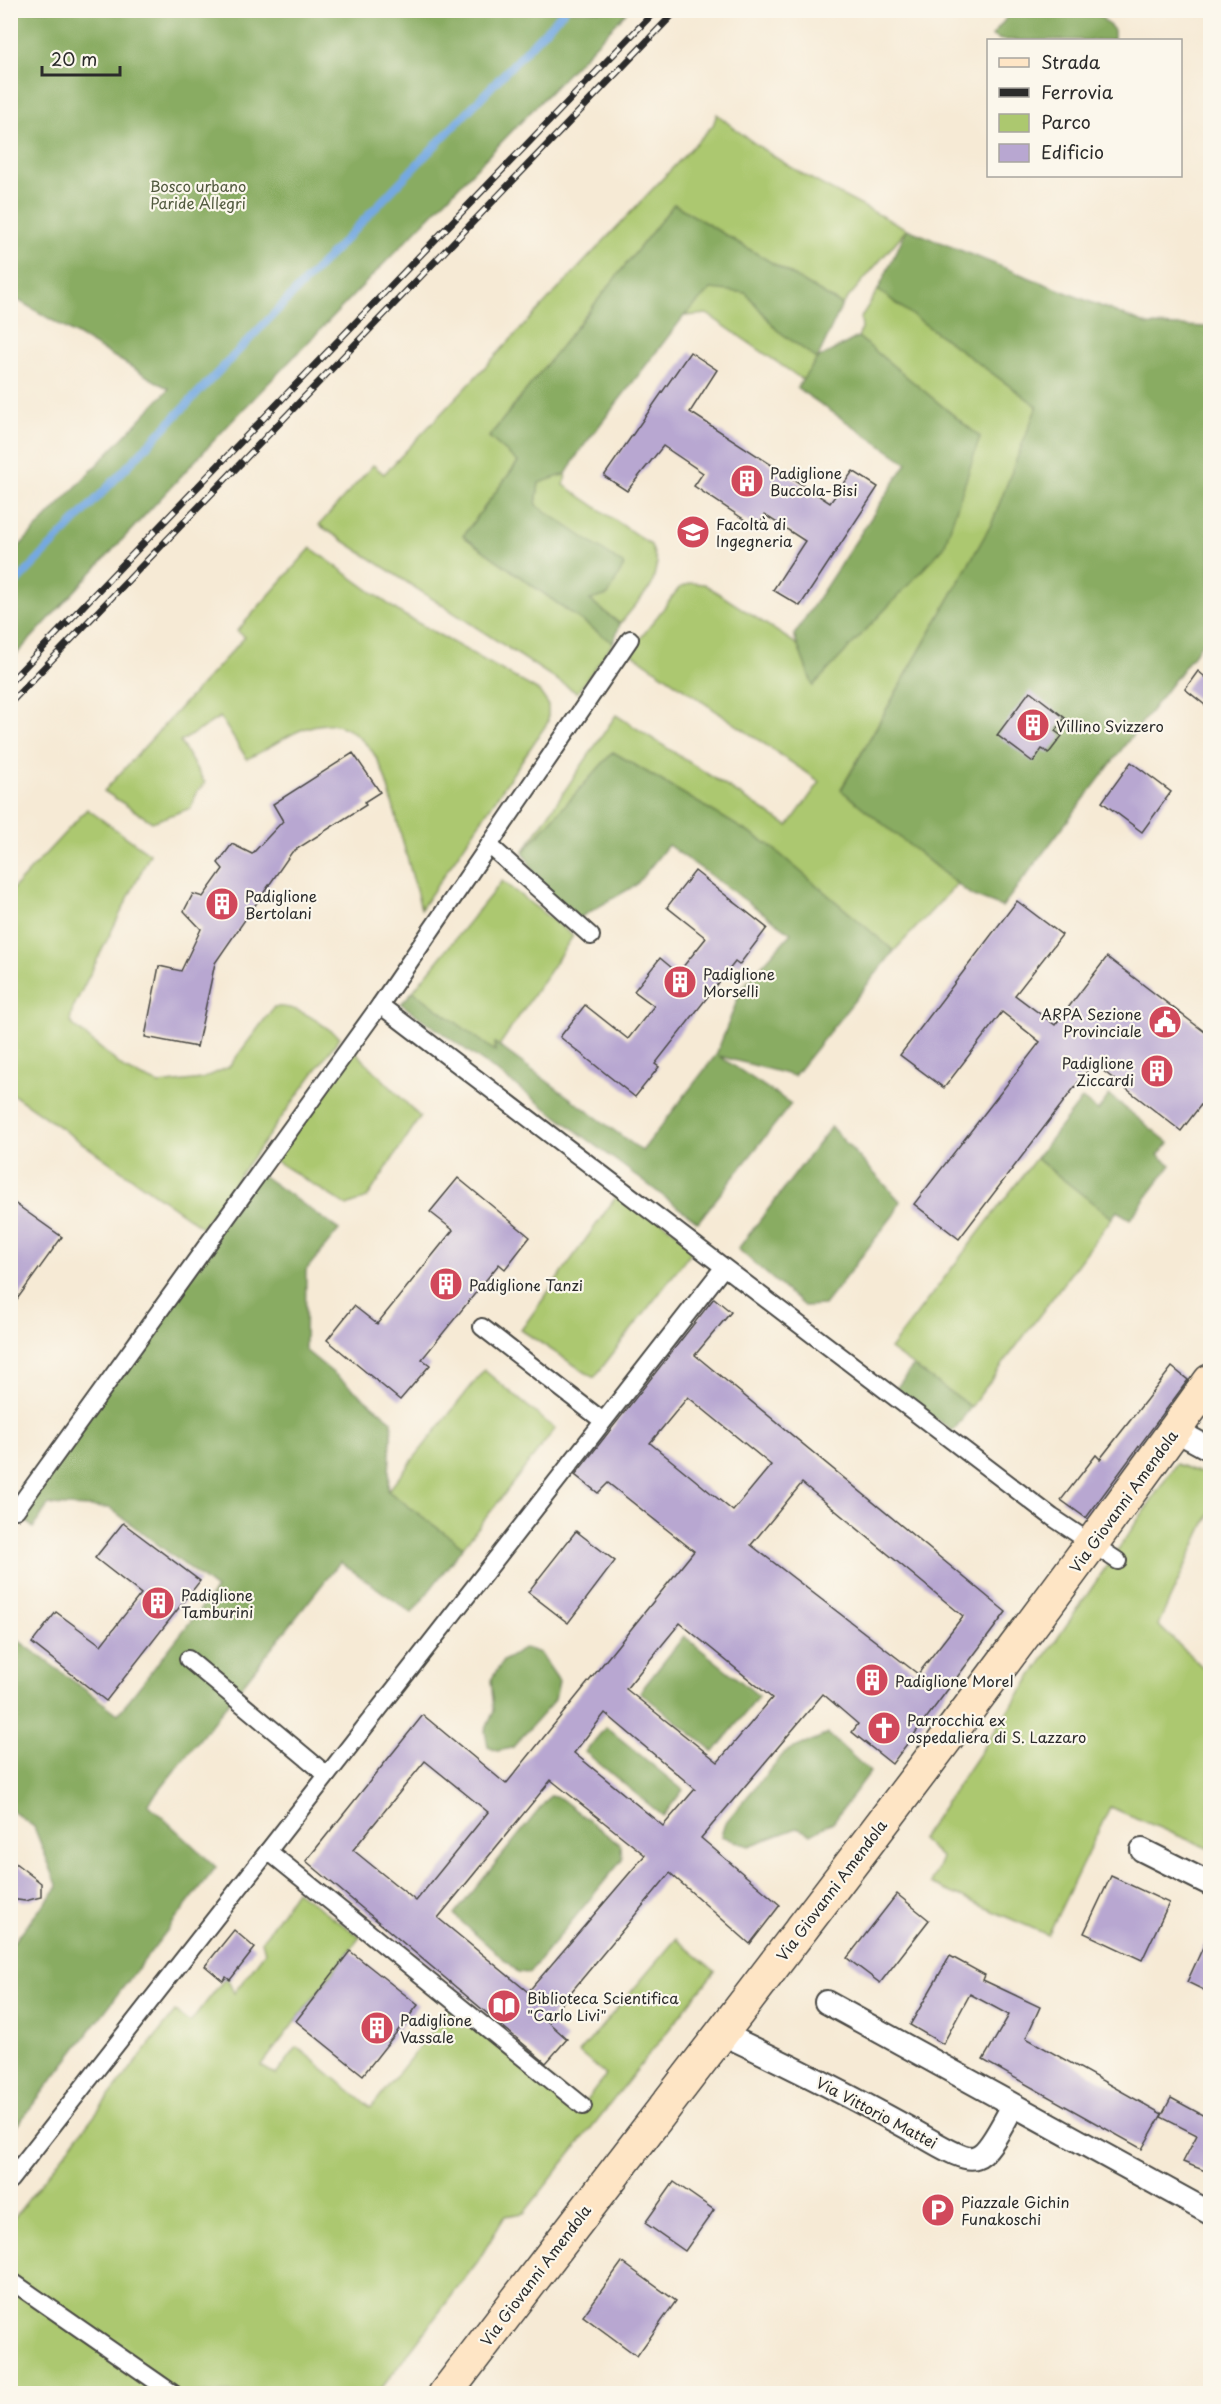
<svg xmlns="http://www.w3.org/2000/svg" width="1221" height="2404" font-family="'Playpen Sans',sans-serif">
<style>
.green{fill:#acc86f;stroke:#6c7a4d;stroke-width:1.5}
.forest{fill:#89ac62;stroke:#5a6c46;stroke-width:1.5}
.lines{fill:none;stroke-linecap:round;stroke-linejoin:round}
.stream{stroke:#75a9e1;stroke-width:8}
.building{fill:#b8a7d1;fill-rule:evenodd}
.pedestrian-casing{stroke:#494844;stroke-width:20}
.minor-casing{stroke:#494844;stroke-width:26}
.secondary-casing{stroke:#494844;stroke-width:36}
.pedestrian{stroke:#fff;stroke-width:16}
.minor{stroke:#fff;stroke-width:22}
.secondary{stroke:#fee5c5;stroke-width:33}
.rail-casing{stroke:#2b2b2b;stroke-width:7}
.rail{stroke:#fbf7ec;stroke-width:4.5;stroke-dasharray:14;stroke-linecap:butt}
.labels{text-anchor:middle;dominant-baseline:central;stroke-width:4.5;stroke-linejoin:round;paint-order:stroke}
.park-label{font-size:15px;fill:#525a3f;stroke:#fbf7ec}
.poi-label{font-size:15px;fill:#2b2b2b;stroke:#fbf7ec;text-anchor:start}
.street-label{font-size:15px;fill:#2b2b2b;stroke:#fbf7ec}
</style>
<rect width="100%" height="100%" fill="#fbf7ec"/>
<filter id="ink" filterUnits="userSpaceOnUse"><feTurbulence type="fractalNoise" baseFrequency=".0167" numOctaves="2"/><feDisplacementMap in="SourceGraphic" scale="12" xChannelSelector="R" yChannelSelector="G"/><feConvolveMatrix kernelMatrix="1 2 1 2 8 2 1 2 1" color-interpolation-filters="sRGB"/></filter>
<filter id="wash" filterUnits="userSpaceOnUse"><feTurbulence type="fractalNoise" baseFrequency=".008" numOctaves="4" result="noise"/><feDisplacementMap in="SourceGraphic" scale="24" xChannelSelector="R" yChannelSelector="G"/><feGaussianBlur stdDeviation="1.35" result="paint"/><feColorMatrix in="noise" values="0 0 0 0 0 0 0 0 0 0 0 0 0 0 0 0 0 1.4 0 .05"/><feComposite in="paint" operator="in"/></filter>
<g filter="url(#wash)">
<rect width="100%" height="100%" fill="#f6ead5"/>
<g class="green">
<path d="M717,114c57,50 124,81 190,115l-65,76 -168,-101 -185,233 29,25 -55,74 150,107 -36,50 -258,-168 54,-60 11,9 329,-349z"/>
<path d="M711,288l35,5 31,37 40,29 -14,21 -96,-66 -23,2z"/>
<path d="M878,290l160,116 -46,117 -151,266 116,95 -63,67 -126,-107 -155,-92 -90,100 93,-137 172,111 32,-44 -190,-130 49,-64 12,-5 13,1 94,61 15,41 167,-249 -122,-100 4,-9 -1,-11z"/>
<path d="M566,474l-2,11 87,60 6,18 -5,22 -32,39 -30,-24 -54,-95 3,-23z"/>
<path d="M311,548l91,66 137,77 9,13v18l-127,187c-8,-31 -17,-62 -25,-93 -6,-19 -9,-40 -19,-57 -8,-15 -27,-33 -46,-35 -29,-2 -58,23 -84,35l-27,-42 -40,25 25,41 -8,8 -6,17 -39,14 -48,-31 141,-154 -8,-6z"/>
<path d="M87,809l63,45 -77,154 -3,13 3,4 53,45 33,14 43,-5 27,-12 45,-60c27,-2 45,16 66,30l-138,190 -191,-134v-202z"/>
<path d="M502,881l71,55 -78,116 -82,-61z"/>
<path d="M354,1050l66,67 -53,81 -20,8 -73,-46z"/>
<path d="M1036,1158l76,60 -141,189 -81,-58z"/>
<path d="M621,1190l74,57 -101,131 -73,-48z"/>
<path d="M484,1370l71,59 -92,118 -75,-56z"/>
<path d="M1176,1464l34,12v36l-52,113 52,49v175l-100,-42 -62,128 -117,-51 11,-26 -21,-19z"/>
<path d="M296,1891l64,46 -99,129 15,9 21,-28 74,61 84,-106 128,103 23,-30 -27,-22 97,-114 39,32 -191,242 -19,3 -27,45 -100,132h-367l-1,-170 165,-211 15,11 36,-46 8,16 31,-41 -3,-11z"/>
</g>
<g class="forest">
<path d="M11,10l617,1 -397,411 -220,238v-105l158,-166 -158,-93z"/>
<path d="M1094,10l20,20v10h-113l-9,-4 20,-25z"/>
<path d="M674,204l168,101 -25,54 41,-22 122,100 -36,110 -131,139 -19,-51 113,-172 -110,-75 20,-29 -40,-29 -31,-37 -35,-4 -27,27 -105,136 -13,22 -27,9 -3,22 88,60 -16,30 -18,5 30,24 -7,19 -150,-107 55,-74 -29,-25z"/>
<path d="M907,229l241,96 62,2v306l-208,274 -31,-12 -130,-105 151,-267 45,-117 -159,-116z"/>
<path d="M613,752l155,92 126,107 -100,125 -75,-20 72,48 -93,118 -199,-149 -98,-69 12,-13 82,60v-8l147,108 74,-96 26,-67 49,-55 -123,-88 -32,40 -72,42 -41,-75z"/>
<path d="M1109,1095l60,48 -11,12 13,10 -41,54 -13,-8 -5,7 -76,-60 46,-59 16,12z"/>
<path d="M831,1127l69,74 -5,12 -71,92 -20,1 -66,-57z"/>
<path d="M259,1173l80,57 -33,40 -1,80 87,71 -4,70 75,56 -51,66 -72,-51 -192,242 68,63 -205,266v-188l47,-58 -24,-60 -23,-17v-175l107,79 98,-125 -106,-81 -62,-3 -15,23 -17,-18z"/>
<path d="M913,1366l58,41 -18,24 -58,-41z"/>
<path d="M684,1636l75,60 -45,56 -74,-60z"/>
<path d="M525,1648l15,5 19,28 -4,19 -43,48 -15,3 -9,-4 -3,-16 9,-20 -3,-31 12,-19z"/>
<path d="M606,1727l77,63 -20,26 -78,-64z"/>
<path d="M828,1734l42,38 -37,50 -22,12 -14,-6 -48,18 -28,-10 4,-13 60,-71z"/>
<path d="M550,1796l10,2 61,48 1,14 -93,113 -11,-1 -64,-57z"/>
</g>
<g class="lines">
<path class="stream" d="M10,589l555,-579"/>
</g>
<g id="blocks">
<g class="building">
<path d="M690,352l27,18 -27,42 140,91 23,-32 25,16 -78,119 -27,-16 32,-49 -40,-26 -8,13 -63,-42 9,-13 -40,-27 -36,45 -23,-15z"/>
<path d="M1198,671l12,10v28l-25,-20z"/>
<path d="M1030,691l35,27 -10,13 7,5 -13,17 -7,-4 -9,13 -36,-27z"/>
<path d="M353,753l27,39 -16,10 2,3 -74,47 -77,111 -18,84 -52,-10 14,-71 22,5 20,-42 -17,-18 9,-17 10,3 20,-28 -5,-6 14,-19 20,10 31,-33 -10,-17z"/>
<path d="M1131,762l40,30 -29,40 -40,-30z"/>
<path d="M695,871l72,57 -28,37 -4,-3 -80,102 4,3 -24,30 -75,-60 25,-32 43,34 26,-33 -20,-15 26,-33 18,15 28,-35 -39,-31z"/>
<path d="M1017,901l45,34 -47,60 40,30 52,-68 103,79v57l-29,38 -88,-68 -134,176 -45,-35 126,-162 -38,-30 -58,76 -44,-33z"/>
<path d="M458,1178l72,59 -25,32 -6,-5 -77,95 8,6 -30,35 -73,-60 27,-34 23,18 76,-94 -23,-18z"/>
<path d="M10,1200l52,37 -52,72z"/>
<path d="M714,1298l17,14 -36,43 311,257 -114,152 -40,-32 6,-8 -35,-30 -122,144 79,67 -30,39 -80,-71 -123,148 20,18 -21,24 -240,-202 117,-146 83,69 188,-233 -86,-68 -10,10 -23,-18zM688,1397l83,68 -38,46 -83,-68zM802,1483l161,133 -45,58 -167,-129zM680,1623l92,75 -54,64 -92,-73zM605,1713l90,76 -32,37 -89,-73zM425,1761l63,51 -72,89 -63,-51zM551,1780l94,75 -117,137 -90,-74z"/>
<path d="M1172,1367l16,13 -102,138 -25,-18 35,-45 4,4z"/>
<path d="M123,1523l77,58 -94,120 -74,-58 24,-31 45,33 40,-51 -46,-36z"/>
<path d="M576,1531l39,30 -47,62 -40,-31z"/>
<path d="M10,1859l31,24v14l-16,4 -15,-2z"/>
<path d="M1111,1876l58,27 -27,57 -58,-27z"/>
<path d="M897,1894l32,26 -49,63 -33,-25z"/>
<path d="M234,1930l21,18 -25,32 -4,-3 -3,4 -18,-15z"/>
<path d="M1210,1932v61l-23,-11z"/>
<path d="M350,1951l68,54 -55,70 -67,-54z"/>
<path d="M950,1956l35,19 -2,5 57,27 -14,31 136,76 -20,35 -159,-89 26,-45 -39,-21 -27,50 -33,-19z"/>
<path d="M1171,2098l35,19 4,-9v65l-27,-11 14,-27 -36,-18z"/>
<path d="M674,2182l40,28 -29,41 -40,-28z"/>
<path d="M622,2262l54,39 -39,55 -54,-40z"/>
</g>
</g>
</g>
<g filter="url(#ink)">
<use href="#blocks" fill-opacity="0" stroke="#494844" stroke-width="1.5"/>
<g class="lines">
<g class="pedestrian-casing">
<g id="pedestrian">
<path d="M489,845l102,91"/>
<path d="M380,1005l672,512 66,44"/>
<path d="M482,1327l121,94"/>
<path d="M16,1510l364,-505 250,-366"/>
<path d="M188,1659l139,116"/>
<path d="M583,2106l-315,-255 455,-583"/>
<path d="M10,2180l258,-329"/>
<path d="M10,2280l164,114"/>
</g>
</g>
<g class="minor-casing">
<g id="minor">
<path d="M1175,1430l35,19"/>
<path d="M1142,1850l68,34"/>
<path d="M826,2002l384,211"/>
<path d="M721,2033c70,33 138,67 205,105 11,6 39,24 50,19 14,-4 29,-38 37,-51"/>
</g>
</g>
<g class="secondary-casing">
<path id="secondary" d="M445,2394c257,-337 518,-669 765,-1013"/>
</g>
<use href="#pedestrian" class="pedestrian"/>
<use href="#minor" class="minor"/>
<use href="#secondary" class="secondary"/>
<g class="rail-casing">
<g id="rail">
<path d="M10,682l646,-672"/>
<path d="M10,703l667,-693"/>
</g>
</g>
<use href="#rail" class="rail"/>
</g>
</g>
<defs>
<g id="building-disc" transform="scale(1.725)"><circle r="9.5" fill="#d1495b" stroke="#fbf7ec"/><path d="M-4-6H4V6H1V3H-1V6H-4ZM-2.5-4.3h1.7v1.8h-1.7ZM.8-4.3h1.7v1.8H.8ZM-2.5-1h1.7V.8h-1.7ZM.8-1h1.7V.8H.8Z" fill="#fff"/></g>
<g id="university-disc" transform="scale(1.725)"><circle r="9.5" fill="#d1495b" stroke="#fbf7ec"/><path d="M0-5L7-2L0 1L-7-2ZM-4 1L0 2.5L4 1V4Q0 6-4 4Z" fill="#fff"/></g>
<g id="civic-disc" transform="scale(1.725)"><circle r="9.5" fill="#d1495b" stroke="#fbf7ec"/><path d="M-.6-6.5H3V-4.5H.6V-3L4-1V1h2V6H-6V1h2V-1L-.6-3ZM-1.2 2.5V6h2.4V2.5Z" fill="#fff"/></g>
<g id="church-disc" transform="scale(1.725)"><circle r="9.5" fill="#d1495b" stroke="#fbf7ec"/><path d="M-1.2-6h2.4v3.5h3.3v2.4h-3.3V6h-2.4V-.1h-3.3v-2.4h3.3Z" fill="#fff"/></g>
<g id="library-disc" transform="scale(1.725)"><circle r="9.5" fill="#d1495b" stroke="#fbf7ec"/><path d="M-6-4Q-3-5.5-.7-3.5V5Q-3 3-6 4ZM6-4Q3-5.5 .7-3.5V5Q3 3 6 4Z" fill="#fff"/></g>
<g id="parking-disc" transform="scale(1.725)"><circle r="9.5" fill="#d1495b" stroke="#fbf7ec"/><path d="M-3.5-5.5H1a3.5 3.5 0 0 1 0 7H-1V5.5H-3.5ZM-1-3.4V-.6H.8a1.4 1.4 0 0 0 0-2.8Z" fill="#fff"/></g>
</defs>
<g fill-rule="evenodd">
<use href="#building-disc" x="747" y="481"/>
<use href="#university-disc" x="693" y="532"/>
<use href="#building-disc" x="1033" y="725"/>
<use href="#building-disc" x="222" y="904"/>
<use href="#building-disc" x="680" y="982"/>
<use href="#civic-disc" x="1165" y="1022"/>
<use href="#building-disc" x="1157" y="1071"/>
<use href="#building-disc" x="446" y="1284"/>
<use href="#building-disc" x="158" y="1603"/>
<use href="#building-disc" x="872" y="1680"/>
<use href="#church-disc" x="884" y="1728"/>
<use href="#library-disc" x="504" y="2006"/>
<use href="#building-disc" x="377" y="2028"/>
<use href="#parking-disc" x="938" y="2210"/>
</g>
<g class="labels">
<g class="park-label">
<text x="198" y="185">Bosco urbano<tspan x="198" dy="17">Paride Allegri</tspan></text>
</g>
<g class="poi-label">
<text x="770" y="472">Padiglione<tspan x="770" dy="17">Buccola-Bisi</tspan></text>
<text x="716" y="523">Facoltà di<tspan x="716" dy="17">Ingegneria</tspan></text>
<text x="1056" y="725">Villino Svizzero</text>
<text x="245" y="895">Padiglione<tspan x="245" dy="17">Bertolani</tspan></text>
<text x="703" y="973">Padiglione<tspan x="703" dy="17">Morselli</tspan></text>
<text x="1142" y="1013" text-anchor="end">ARPA Sezione<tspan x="1142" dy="17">Provinciale</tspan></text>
<text x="1134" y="1062" text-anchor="end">Padiglione<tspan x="1134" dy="17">Ziccardi</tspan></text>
<text x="469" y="1284">Padiglione Tanzi</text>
<text x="181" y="1594">Padiglione<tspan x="181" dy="17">Tamburini</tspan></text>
<text x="895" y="1680">Padiglione Morel</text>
<text x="907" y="1719">Parrocchia ex<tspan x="907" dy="17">ospedaliera di S. Lazzaro</tspan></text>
<text x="527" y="1997">Biblioteca Scientifica<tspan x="527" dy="17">"Carlo Livi"</tspan></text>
<text x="400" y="2019">Padiglione<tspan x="400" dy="17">Vassale</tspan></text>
<text x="961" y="2201">Piazzale Gichin<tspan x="961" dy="17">Funakoschi</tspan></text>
</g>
<g class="street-label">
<text transform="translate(1123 1501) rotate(-54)">Via Giovanni Amendola</text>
<text transform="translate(831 1890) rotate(-53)">Via Giovanni Amendola</text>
<text transform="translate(877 2112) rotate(28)">Via Vittorio Mattei</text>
<text transform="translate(535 2275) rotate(-53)">Via Giovanni Amendola</text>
</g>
</g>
<rect width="1221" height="2404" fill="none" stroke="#fbf7ec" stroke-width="36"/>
<rect x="987" y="39" width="195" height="138" fill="#fbf7ec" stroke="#a8a59f" stroke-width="1.5"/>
<rect x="999" y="58" width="30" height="9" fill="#fee5c5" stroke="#a8a59f" stroke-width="1.5"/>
<text x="1041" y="69" font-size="18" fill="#2b2b2b">Strada</text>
<rect x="999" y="88" width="30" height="9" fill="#2b2b2b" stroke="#a8a59f" stroke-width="1.5"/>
<text x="1041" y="99" font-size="18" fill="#2b2b2b">Ferrovia</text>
<rect x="999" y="114" width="30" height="18" fill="#acc86f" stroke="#a8a59f" stroke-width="1.5"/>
<text x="1041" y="129" font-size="18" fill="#2b2b2b">Parco</text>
<rect x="999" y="144" width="30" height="18" fill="#b8a7d1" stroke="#a8a59f" stroke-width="1.5"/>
<text x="1041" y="159" font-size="18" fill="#2b2b2b">Edificio</text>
<path d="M42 66v9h78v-9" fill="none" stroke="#2b2b2b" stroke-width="3"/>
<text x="51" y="66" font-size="18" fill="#2b2b2b" stroke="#fbf7ec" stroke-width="4.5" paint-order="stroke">20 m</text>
</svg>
